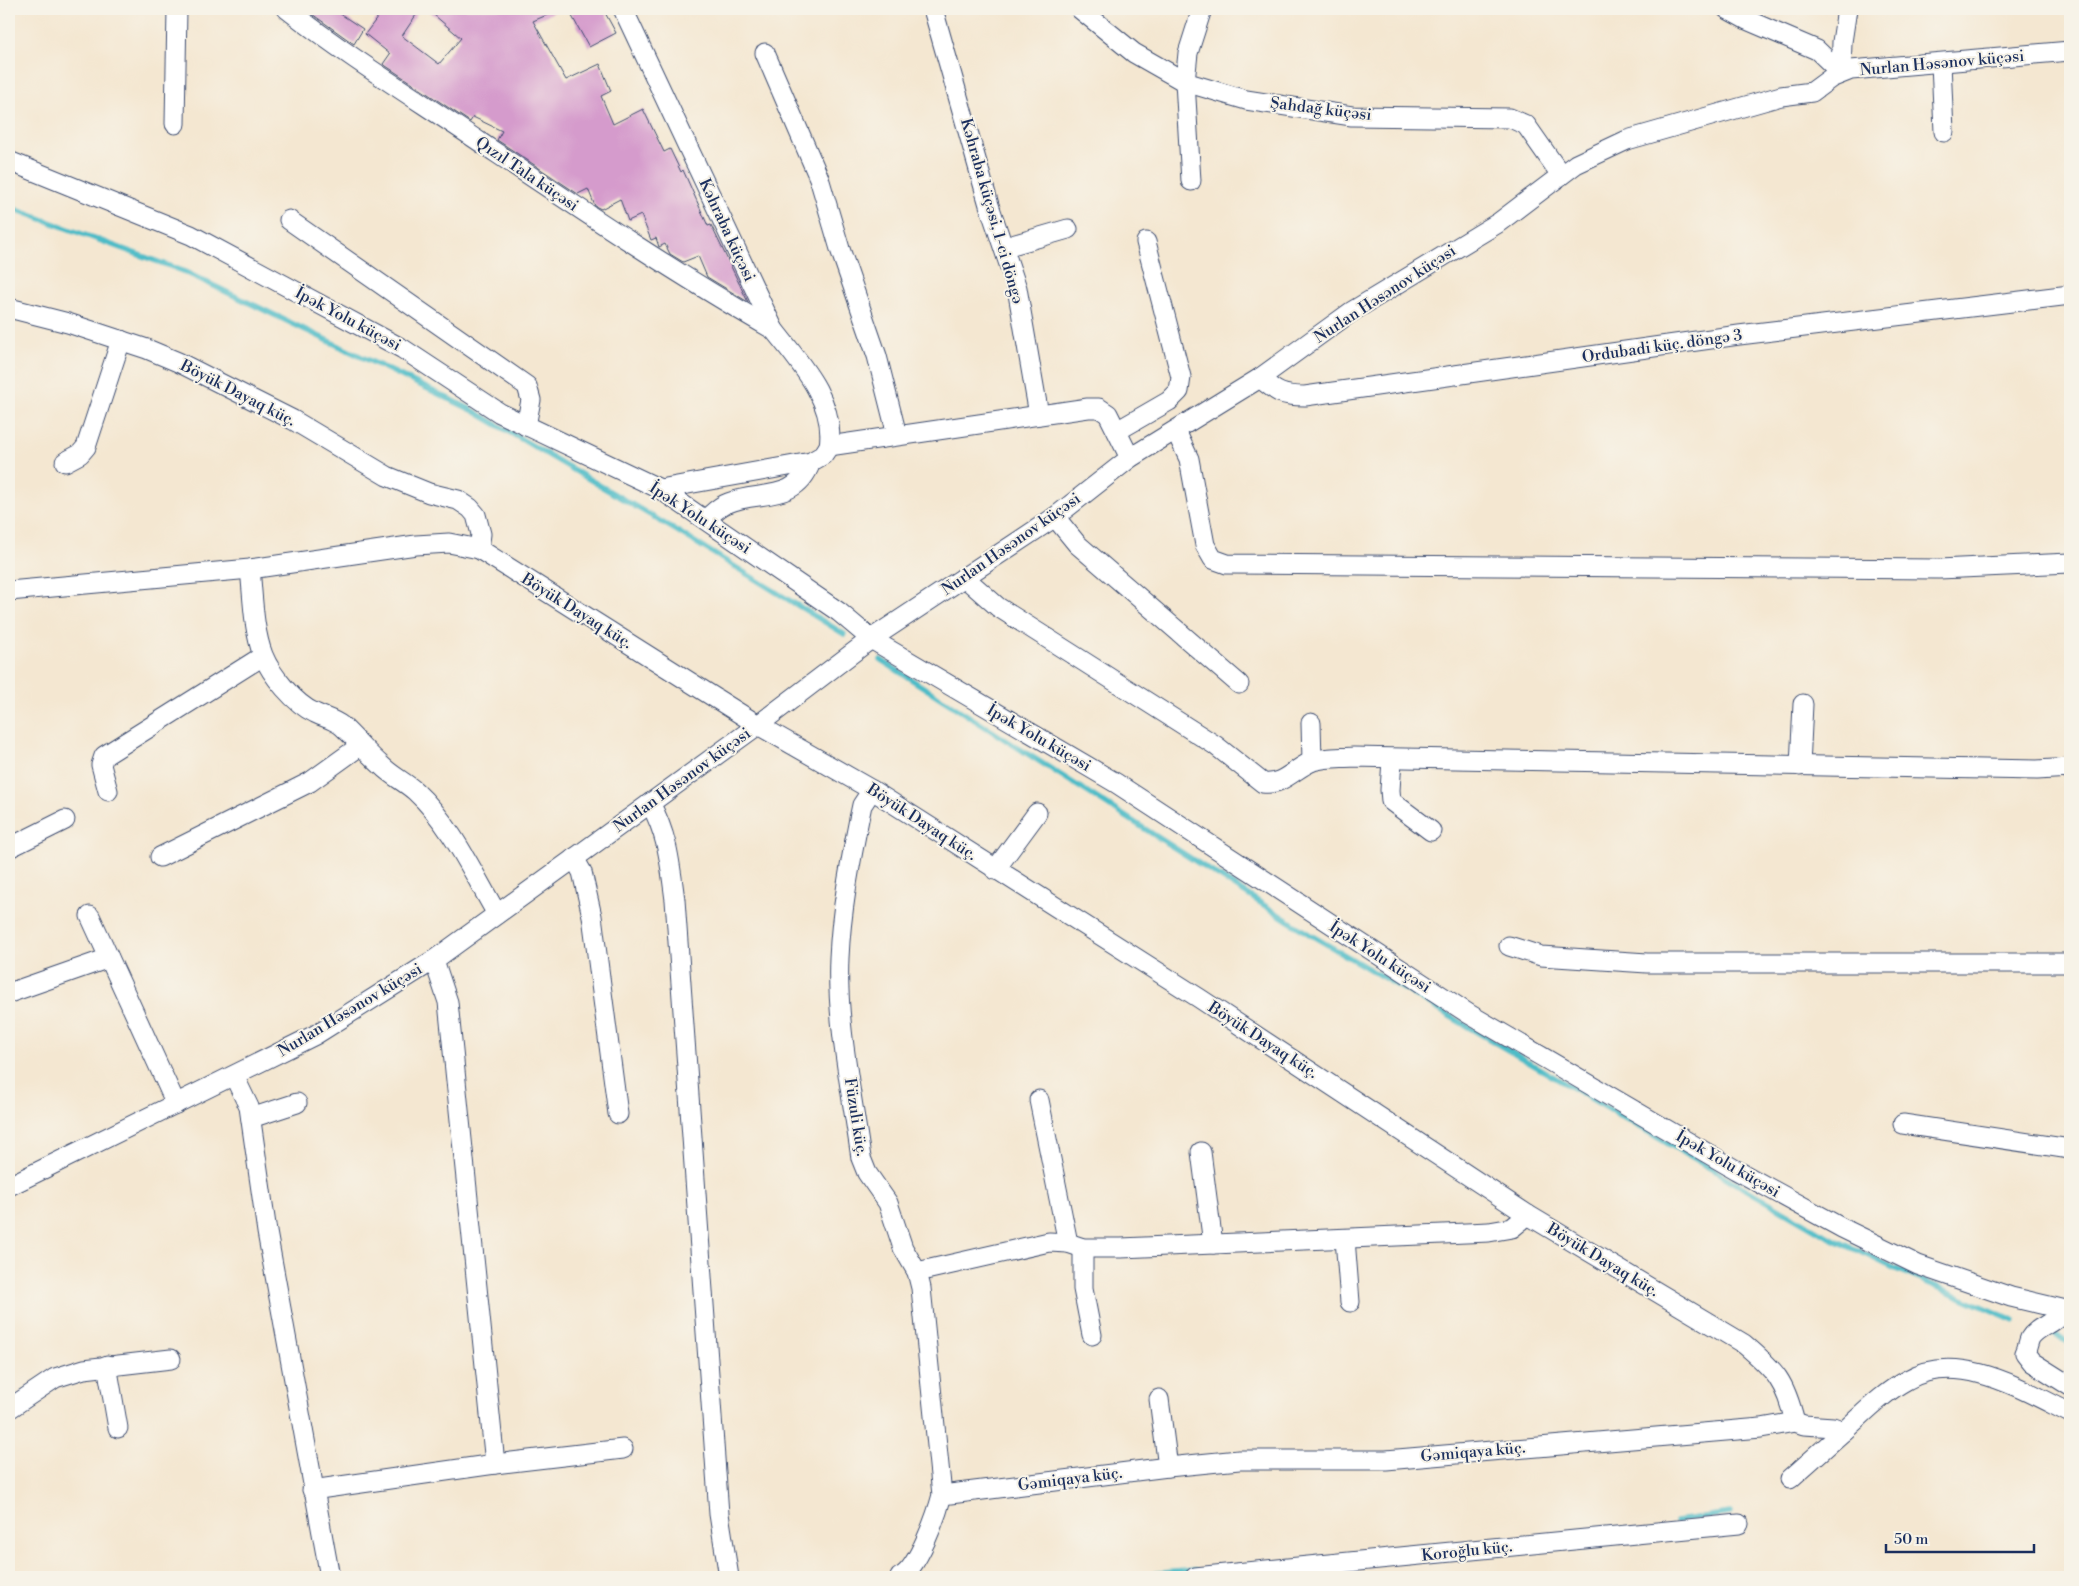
<svg xmlns="http://www.w3.org/2000/svg" width="2079" height="1586" font-family="'Libre Bodoni',serif">
<style>
.lines{fill:none;stroke-linecap:round;stroke-linejoin:round}
.stream{stroke:#4ebcc7;stroke-width:5.5}
.building{fill:#d59bcc}
.street-casing{stroke:#3c4b6f;stroke-width:21}
.street{stroke:#fff;stroke-width:19}
.labels{text-anchor:middle;dominant-baseline:central;stroke-width:4;stroke-linejoin:round;paint-order:stroke}
.street-label{font-size:16px;fill:#1b2f5e;stroke:#f7f3e8}
</style>
<rect width="100%" height="100%" fill="#f7f3e8"/>
<filter id="ink" filterUnits="userSpaceOnUse"><feTurbulence type="fractalNoise" baseFrequency=".02" numOctaves="2"/><feDisplacementMap in="SourceGraphic" scale="10" xChannelSelector="R" yChannelSelector="G"/><feConvolveMatrix kernelMatrix="1 2 1 2 8 2 1 2 1" color-interpolation-filters="sRGB"/></filter>
<filter id="wash" filterUnits="userSpaceOnUse"><feTurbulence type="fractalNoise" baseFrequency=".0096" numOctaves="4" result="noise"/><feDisplacementMap in="SourceGraphic" scale="20" xChannelSelector="R" yChannelSelector="G"/><feGaussianBlur stdDeviation="1.12" result="paint"/><feColorMatrix in="noise" values="0 0 0 0 0 0 0 0 0 0 0 0 0 0 0 0 0 1.4 0 .05"/><feComposite in="paint" operator="in"/></filter>
<g filter="url(#wash)">
<rect width="100%" height="100%" fill="#f4e7d1"/>
<g class="lines">
<g class="stream">
<path d="M9,207l174,64 289,139 205,121 167,103"/>
<path d="M881,660l428,274 512,299 77,37 116,50"/>
<path d="M2048,1332l22,9"/>
<path d="M1676,1521l54,-8"/>
<path d="M1119,1577l77,-7"/>
</g>
</g>
<g id="blocks">
<g class="building">
<path d="M305,9h28l30,20 -9,15z"/>
<path d="M384,9h36l-18,27 37,28 22,-26 -34,-29h134l-28,12 33,59 34,-16 11,27 -10,5 12,28 30,-15 21,43 6,-3 11,23 2,-2 25,56 3,-1 37,77 -41,-25 -9,-21 -15,6 -13,-8 -5,-10 -6,3 -3,-9 -5,2 -10,-25 -13,6 -8,-22 -19,10 -6,-3 -7,-17 -10,5 -81,-54 5,-9 -29,-14 -3,5 -87,-58 7,-10 -25,-20z"/>
<path d="M568,9h35l13,24 -27,14z"/>
</g>
</g>
</g>
<g filter="url(#ink)">
<use href="#blocks" fill-opacity="0" stroke="#3c4b6f" stroke-width="1"/>
<g class="lines">
<g class="street-casing">
<g id="street">
<path d="M287,9c61,48 128,89 193,133 97,65 193,130 294,188"/>
<path d="M623,9l151,321c26,33 62,72 55,116"/>
<path d="M933,9l56,196 28,83 22,127"/>
<path d="M1080,9l54,44 51,29 61,18 106,16 158,2 16,7 35,50"/>
<path d="M1727,9l20,11 70,30 24,23"/>
<path d="M765,53l54,125 21,71 37,107 20,79"/>
<path d="M1941,63l3,69"/>
<path d="M1841,73l1,-31 5,-33"/>
<path d="M175,124l2,-115"/>
<path d="M9,161l182,74 212,114 97,64 160,76 179,123 32,27 245,144 353,231 267,156 106,58 76,37 93,32 59,14"/>
<path d="M1191,181l-6,-99 3,-29 14,-44"/>
<path d="M289,220l238,166 4,14 -5,26"/>
<path d="M1005,247l63,-18"/>
<path d="M9,308l59,15 79,26 31,13 115,58 94,56 42,17 29,7 12,8 6,7 5,19 -2,15"/>
<path d="M1260,378c17,15 22,18 45,18l434,-61 331,-40"/>
<path d="M1117,431l52,-30 10,-10 2,-14 -35,-135"/>
<path d="M1176,431l13,28 16,86 8,14 14,5 712,5 131,-6"/>
<path d="M65,462l15,-8 6,-7 35,-107"/>
<path d="M660,489l151,-27 12,-7 6,-9 259,-38h11l9,6 22,44"/>
<path d="M1055,517l22,27 162,140"/>
<path d="M706,519c7,-6 13,-13 22,-16 30,-13 68,1 83,-41"/>
<path d="M250,569c3,27 3,60 13,86 8,20 32,49 52,58 10,5 18,6 27,13 14,13 26,28 40,40 10,10 23,16 33,25 36,33 58,82 82,123"/>
<path d="M964,577l34,30 217,138 48,38c20,3 33,-16 50,-22 13,-4 27,-3 40,-4l684,13 33,-2"/>
<path d="M9,591l241,-22 166,-24 33,-2 30,6 279,176 114,65 327,208 329,217 216,129c32,27 41,37 51,78"/>
<path d="M1311,723l1,38"/>
<path d="M1392,760l-2,30 1,11 40,30"/>
<path d="M1800,766l3,-62"/>
<path d="M872,790l-10,15 -3,14c-9,46 -18,92 -20,139 -3,63 13,136 22,200l6,15 21,30 15,45 14,24 4,16 21,207c-5,19 -24,74 -42,82"/>
<path d="M108,791l-7,-26 3,-9 159,-100"/>
<path d="M650,803c18,33 20,60 25,97l44,614 10,63"/>
<path d="M9,848l56,-28"/>
<path d="M160,857l150,-75 50,-36"/>
<path d="M574,858l8,14 10,44 26,198"/>
<path d="M995,870l42,-57"/>
<path d="M90,916l86,188"/>
<path d="M1509,946l32,10 106,7h423"/>
<path d="M434,960l14,42 47,462"/>
<path d="M9,993l100,-35"/>
<path d="M234,1076l15,31 18,125 63,345"/>
<path d="M1039,1100l29,143"/>
<path d="M251,1118l46,-15"/>
<path d="M1903,1124l167,25"/>
<path d="M1201,1152l12,92"/>
<path d="M9,1186l306,-151 119,-75 324,-235 113,-86 184,-122 75,-59 130,-80 91,-66 147,-89 78,-59 51,-24 154,-44 31,-4 19,-14 20,-8 219,-19"/>
<path d="M1345,1239l5,63"/>
<path d="M1083,1248v41l9,46"/>
<path d="M917,1272l132,-30 19,1 15,5h38l368,-16 23,-4 16,-13"/>
<path d="M2063,1310c-9,15 -26,16 -33,28 -2,5 -3,11 -5,15l7,9 38,24"/>
<path d="M107,1365l11,63"/>
<path d="M1159,1399l9,68"/>
<path d="M9,1409l46,-31 29,-9 87,-10"/>
<path d="M1790,1479l54,-48"/>
<path d="M312,1490l183,-26 128,-15"/>
<path d="M942,1495l226,-28 71,-7h147l375,-32 34,-6 9,3 29,2 11,4c20,-18 39,-38 63,-51 52,-30 116,10 163,33"/>
<path d="M1195,1577l544,-53"/>
</g>
</g>
<use href="#street" class="street"/>
</g>
</g>
<g class="labels">
<g class="street-label">
<text transform="translate(1942 63) rotate(-5)">Nurlan Həsənov küçəsi</text>
<text transform="translate(1321 109) rotate(7)">Şahdağ küçəsi</text>
<text transform="translate(527 174) rotate(34)">Qızıl Tala küçəsi</text>
<text transform="translate(992 211) rotate(74)">Kəhraba küçəsi, 1-ci döngə</text>
<text transform="translate(727 230) rotate(65)">Kəhraba küçəsi</text>
<text transform="translate(1385 294) rotate(-33)">Nurlan Həsənov küçəsi</text>
<text transform="translate(348 319) rotate(28)">İpək Yolu küçəsi</text>
<text transform="translate(1662 346) rotate(-8)">Ordubadi küç. döngə 3</text>
<text transform="translate(238 393) rotate(27)">Böyük Dayaq küç.</text>
<text transform="translate(700 518) rotate(33)">İpək Yolu küçəsi</text>
<text transform="translate(1011 544) rotate(-35)">Nurlan Həsənov küçəsi</text>
<text transform="translate(577 611) rotate(32)">Böyük Dayaq küç.</text>
<text transform="translate(1039 738) rotate(30)">İpək Yolu küçəsi</text>
<text transform="translate(682 780) rotate(-36)">Nurlan Həsənov küçəsi</text>
<text transform="translate(922 822) rotate(33)">Böyük Dayaq küç.</text>
<text transform="translate(1380 957) rotate(33)">İpək Yolu küçəsi</text>
<text transform="translate(350 1010) rotate(-31)">Nurlan Həsənov küçəsi</text>
<text transform="translate(1263 1040) rotate(33)">Böyük Dayaq küç.</text>
<text transform="translate(856 1117) rotate(81)">Füzuli küç.</text>
<text transform="translate(1728 1164) rotate(30)">İpək Yolu küçəsi</text>
<text transform="translate(1603 1260) rotate(31)">Böyük Dayaq küç.</text>
<text transform="translate(1473 1452) rotate(-5)">Gəmiqaya küç.</text>
<text transform="translate(1070 1479) rotate(-7)">Gəmiqaya küç.</text>
<text transform="translate(1467 1551) rotate(-6)">Koroğlu küç.</text>
</g>
</g>
<rect width="2079" height="1586" fill="none" stroke="#f7f3e8" stroke-width="30"/>
<path d="M1886 1544v8h148v-8" fill="none" stroke="#1b2f5e" stroke-width="2.5"/>
<text x="1894" y="1544" font-size="15" fill="#1b2f5e" stroke="#f7f3e8" stroke-width="4" paint-order="stroke">50 m</text>
</svg>
